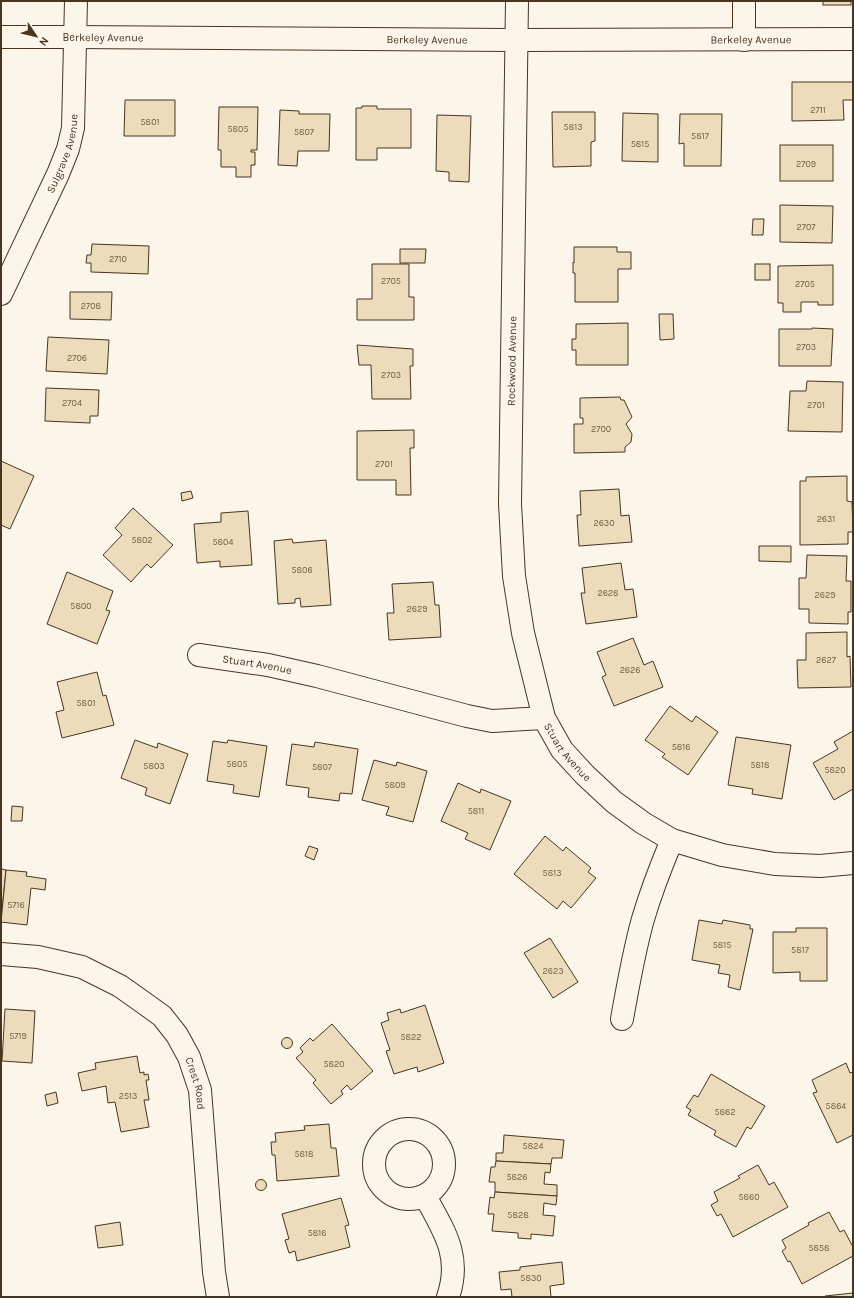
<svg xmlns="http://www.w3.org/2000/svg" width="854" height="1298" font-family="Karla,sans-serif">
<style>
.building{fill:#ecdcbc;stroke:#4a3520}
.lines{fill:none;stroke-linecap:round;stroke-linejoin:round}
.minor-casing{stroke:#4a3520;stroke-width:24}
.minor{stroke:#fbf6e9;stroke-width:22}
.labels{text-anchor:middle;dominant-baseline:central;stroke-width:3;stroke-linejoin:round;paint-order:stroke}
.number-label{font-size:9px;fill:#725f47}
.street-label{font-size:11px;fill:#4a3520;stroke:#fbf6e9}
</style>
<rect width="100%" height="100%" fill="#fbf6e9"/>
<g class="building">
<rect x="823" y="1" width="28" height="4"/>
<path d="M792,82h61v18h-10l1,20 -52,1z"/>
<path d="M125,100h50v36h-51z"/>
<path d="M362,106h15v3h34v39h-34v12h-21v-52h6z"/>
<path d="M219,107h39l-1,43h-6v2h4v13h-4v12h-15v-10h-15v-17h-3z"/>
<path d="M280,110l19,1v3h31l-1,37h-31l-1,15 -19,-1z"/>
<path d="M552,112h43v29l-4,1v24l-38,1z"/>
<path d="M623,113l35,1v48l-36,-1z"/>
<path d="M680,114h42l-1,52h-37v-23l-5,1z"/>
<path d="M437,115l34,1 -2,66 -20,-1v-9l-13,-1z"/>
<rect x="780" y="145" width="53" height="36"/>
<path d="M780,205l53,1 -1,37 -52,-1z"/>
<path d="M753,219h11l-1,16h-11z"/>
<path d="M92,244l57,2 -1,28 -57,-2v-9h-5l1,-8h4z"/>
<path d="M574,247h43v5h14v17h-13v33h-43v-29h-2v-11l1,1z"/>
<path d="M400,249h26l-1,14h-25z"/>
<path d="M372,264h37v33h5v23h-57v-21h15z"/>
<rect x="755" y="264" width="15" height="16"/>
<path d="M833,265v40h-15v-3h-17v10h-18v-9h-5v-37z"/>
<path d="M70,292h42l-1,28 -41,-1z"/>
<path d="M659,314h14l1,25 -14,1z"/>
<path d="M628,323v42h-52v-15h-4v-11h4v-15z"/>
<path d="M812,328l21,1 -2,37h-52v-37h33z"/>
<path d="M48,337l61,3 -2,34 -61,-3z"/>
<path d="M357,345l56,4v17h-3l1,33h-39l-1,-34h-12z"/>
<path d="M807,381l36,1 -1,50 -54,-1 2,-40h16z"/>
<path d="M46,388l53,2 -1,26h-8v7l-45,-2z"/>
<path d="M620,397l1,3h3l8,17 -6,7 6,10 -1,8 -6,5v5l-51,1v-29h9v-6h-3v-20z"/>
<path d="M414,430v18h-4l1,47h-15v-15h-39v-49z"/>
<path d="M1,461l33,15 -24,53 -9,-4z"/>
<path d="M847,476v25l5,1 1,30h-5v12l-48,1v-64h6v-4z"/>
<path d="M619,489l2,27 8,-1 3,27 -53,4 -2,-31h4l-1,-24z"/>
<path d="M191,491l2,7 -11,3 -1,-8z"/>
<path d="M133,508l40,37 -22,23 -4,-4 -16,18 -28,-27 19,-20 -7,-7z"/>
<path d="M248,511l4,54 -32,2v-6l-23,2 -3,-39 27,-2v-9z"/>
<path d="M292,539l1,4 33,-3 5,65 -30,2 -1,-9 -5,1v4l-17,1 -4,-63z"/>
<path d="M759,546h32v16l-32,-1z"/>
<path d="M807,555l40,1 -1,25h5v31h-3v12l-39,-1v-14h-10v-31h7z"/>
<path d="M621,563l4,27 8,-1 4,28 -51,7 -5,-31h4l-3,-25z"/>
<path d="M67,572l46,19 -7,19 4,1 -13,33 -50,-20z"/>
<path d="M433,582l2,23h4l2,32 -52,3 -2,-27h7l-2,-29z"/>
<path d="M847,632v25l3,-1 1,31 -53,1 -1,-28h9v-27z"/>
<path d="M633,638l11,27 9,-4 10,26 -49,19 -12,-29 4,-2 -9,-23z"/>
<path d="M97,672l6,24 3,-1 8,30 -52,13 -6,-26 8,-2 -7,-28z"/>
<path d="M670,706l22,16 4,-6 22,16 -30,43 -26,-18 3,-3 -20,-14z"/>
<path d="M853,731v58l-19,11 -21,-37 25,-14 -4,-7z"/>
<path d="M736,737l55,8 -9,54 -30,-5 1,-5 -25,-4z"/>
<path d="M135,740l22,8 1,-5 30,11 -18,50 -25,-9 2,-7 -26,-10z"/>
<path d="M228,740l39,6 -8,51 -26,-4 1,-8 -27,-4 6,-40 14,2z"/>
<path d="M315,742l43,7 -6,45 -12,-1 -1,8 -31,-4 1,-9 -23,-3 6,-41 22,3z"/>
<path d="M374,760l22,6 1,-4 30,9 -14,51 -27,-7 3,-8 -27,-7z"/>
<path d="M458,783l22,10 1,-4 30,12 -21,49 -25,-11 3,-6 -27,-12z"/>
<path d="M12,806l11,1 -1,14h-11z"/>
<path d="M545,836l18,15 3,-4 25,21 -3,4 8,6 -25,30 -8,-7 -6,8 -43,-35z"/>
<path d="M309,846l9,3 -4,11 -9,-4z"/>
<path d="M1,869l5,1 -5,50z"/>
<path d="M6,870l21,2 -1,4 20,3 -1,11 -14,-2 -4,37 -26,-3z"/>
<path d="M699,920l23,4 1,-4 27,5v4h3l-13,61 -12,-3 2,-12 -12,-2 2,-8 -28,-5z"/>
<path d="M796,928h31v53h-27v-9l-27,1v-41h23z"/>
<path d="M550,938l28,44 -25,16 -29,-45z"/>
<path d="M425,1005l19,58 -26,9 -1,-5 -23,7 -8,-23 4,-1 -9,-27 8,-3 -2,-7 13,-4 1,4z"/>
<path d="M5,1009l30,2 -3,52 -30,-2z"/>
<path d="M332,1024l41,47 -22,19 -4,-5 -6,6 2,3 -12,10 -18,-21 3,-3 -20,-22 7,-6 -3,-4 10,-10 3,3z"/>
<circle cx="287" cy="1043" r="5.5"/>
<path d="M137,1056l3,17 4,-1v3l4,-1 1,6h-3l3,20h-5l5,27 -28,5 -6,-30 -7,1 -2,-17 -24,5 -4,-18 18,-4 -1,-6z"/>
<path d="M846,1063l4,10 3,-1v63l-16,8 -24,-50 4,-1 -5,-12z"/>
<path d="M711,1074l54,32 -14,23 -4,-2 -11,20 -22,-12 2,-4 -28,-16 3,-5 -5,-3 8,-12 4,2z"/>
<path d="M56,1092l2,11 -11,3 -2,-11z"/>
<path d="M329,1124l2,24h5l3,28 -62,5 -2,-26h-3l-1,-13h5l-1,-9 30,-3 -1,-4z"/>
<path d="M504,1135l60,5 -2,18h-10l-1,6 -55,-3v-8h7z"/>
<path d="M496,1161l55,3 -1,9 -5,-1 -1,12 13,1v11l-62,-4v-10h-6l2,-15h4z"/>
<path d="M758,1165l11,20 5,-3 14,25 -55,30 -12,-23 -4,2 -6,-11 7,-4 -4,-9 26,-14 -2,-2z"/>
<circle cx="261" cy="1185" r="5.5"/>
<path d="M495,1192l62,4 -1,9 -12,-2 -1,12 12,1 -2,20 -22,-2v5l-13,-1v-5l-26,-2 2,-17h-6l2,-17 4,1z"/>
<path d="M341,1198l8,27 -4,1 5,21 -53,14 -2,-10 -6,2 -4,-13 4,-1 -7,-25z"/>
<path d="M829,1212l11,20 4,-2 9,17v9l-51,28 -12,-23 -2,1 -6,-11 4,-3 -4,-8 27,-15 -1,-2z"/>
<path d="M120,1222l3,23 -25,3 -3,-22z"/>
<path d="M562,1262l2,22 -14,2 1,11h-39l-1,-8 -10,1 -2,-18 21,-2v-3z"/>
<path d="M853,1293v4h-28v-1z"/>
</g>
<g class="lines">
<g class="minor-casing">
<g id="minor">
<path id="s1" d="M517,1l-7,503 4,72 9,57 21,85 18,32 23,25 29,27 29,21 29,17 50,15 53,9 45,2 33,-3"/>
<path d="M744,1v39"/>
<path id="s2" d="M1,37h74l442,3 336,-1"/>
<path id="s3" d="M1,294l57,-120 10,-25 5,-21 3,-127"/>
<path id="s4" d="M199,655l69,10 49,11 150,40 25,5 52,-3"/>
<path id="s5" d="M1,954l37,3 44,10 38,19 24,17 18,13 15,19 12,22 11,33 14,182 4,25"/>
<path d="M622,1019c6,-34 12,-68 21,-100 8,-27 18,-53 29,-79"/>
<circle cx="409" cy="1164" r="35"/>
<path d="M425,1196c19,35 37,60 23,101"/>
</g>
</g>
<use href="#minor" class="minor"/>
</g>
<g class="labels">
<g class="number-label">
<text x="818" y="110">2711</text>
<text x="150" y="122">5801</text>
<text x="573" y="127">5813</text>
<text x="238" y="129">5805</text>
<text x="304" y="132">5807</text>
<text x="700" y="136">5817</text>
<text x="640" y="144">5815</text>
<text x="806" y="164">2709</text>
<text x="806" y="227">2707</text>
<text x="118" y="259">2710</text>
<text x="391" y="281">2705</text>
<text x="805" y="284">2705</text>
<text x="91" y="306">2708</text>
<text x="806" y="347">2703</text>
<text x="77" y="358">2706</text>
<text x="391" y="375">2703</text>
<text x="72" y="403">2704</text>
<text x="816" y="405">2701</text>
<text x="601" y="429">2700</text>
<text x="384" y="464">2701</text>
<text x="826" y="519">2631</text>
<text x="604" y="523">2630</text>
<text x="142" y="540">5802</text>
<text x="223" y="542">5804</text>
<text x="302" y="570">5806</text>
<text x="608" y="593">2628</text>
<text x="825" y="595">2629</text>
<text x="81" y="606">5800</text>
<text x="417" y="609">2629</text>
<text x="826" y="660">2627</text>
<text x="630" y="670">2626</text>
<text x="86" y="703">5801</text>
<text x="681" y="747">5816</text>
<text x="237" y="764">5805</text>
<text x="760" y="765">5818</text>
<text x="154" y="766">5803</text>
<text x="322" y="767">5807</text>
<text x="835" y="770">5820</text>
<text x="395" y="785">5809</text>
<text x="476" y="811">5811</text>
<text x="552" y="873">5813</text>
<text x="16" y="905">5716</text>
<text x="722" y="945">5815</text>
<text x="800" y="950">5817</text>
<text x="553" y="971">2623</text>
<text x="18" y="1036">5719</text>
<text x="411" y="1037">5822</text>
<text x="334" y="1064">5820</text>
<text x="128" y="1096">2513</text>
<text x="836" y="1106">5864</text>
<text x="725" y="1112">5862</text>
<text x="533" y="1146">5824</text>
<text x="304" y="1154">5818</text>
<text x="517" y="1177">5826</text>
<text x="749" y="1197">5860</text>
<text x="518" y="1215">5828</text>
<text x="317" y="1233">5816</text>
<text x="819" y="1248">5858</text>
<text x="531" y="1278">5830</text>
</g>
<g class="street-label">
<text stroke="none"><textPath href="#s2" startOffset="102">Berkeley Avenue</textPath></text>
<text stroke="none"><textPath href="#s2" startOffset="426">Berkeley Avenue</textPath></text>
<text stroke="none"><textPath href="#s2" startOffset="750">Berkeley Avenue</textPath></text>
<text stroke="none"><textPath href="#s3" startOffset="154">Sulgrave Avenue</textPath></text>
<text transform="translate(512 361) rotate(-89)">Rockwood Avenue</text>
<text stroke="none"><textPath href="#s4" startOffset="59">Stuart Avenue</textPath></text>
<text stroke="none"><textPath href="#s1" startOffset="762">Stuart Avenue</textPath></text>
<text stroke="none"><textPath href="#s5" startOffset="253">Crest Road</textPath></text>
</g>
</g>
<rect width="854" height="1298" fill="none" stroke="#4a3520" stroke-width="4"/>
<g transform="translate(36 36) rotate(125)" stroke="#fbf6e9" stroke-width="3" paint-order="stroke">
<path d="M0-3L7 15L0 10L-7 15Z" fill="#4a3520"/>
<text y="-6" font-size="11" font-weight="bold" text-anchor="middle" fill="#4a3520">N</text>
</g>
</svg>
